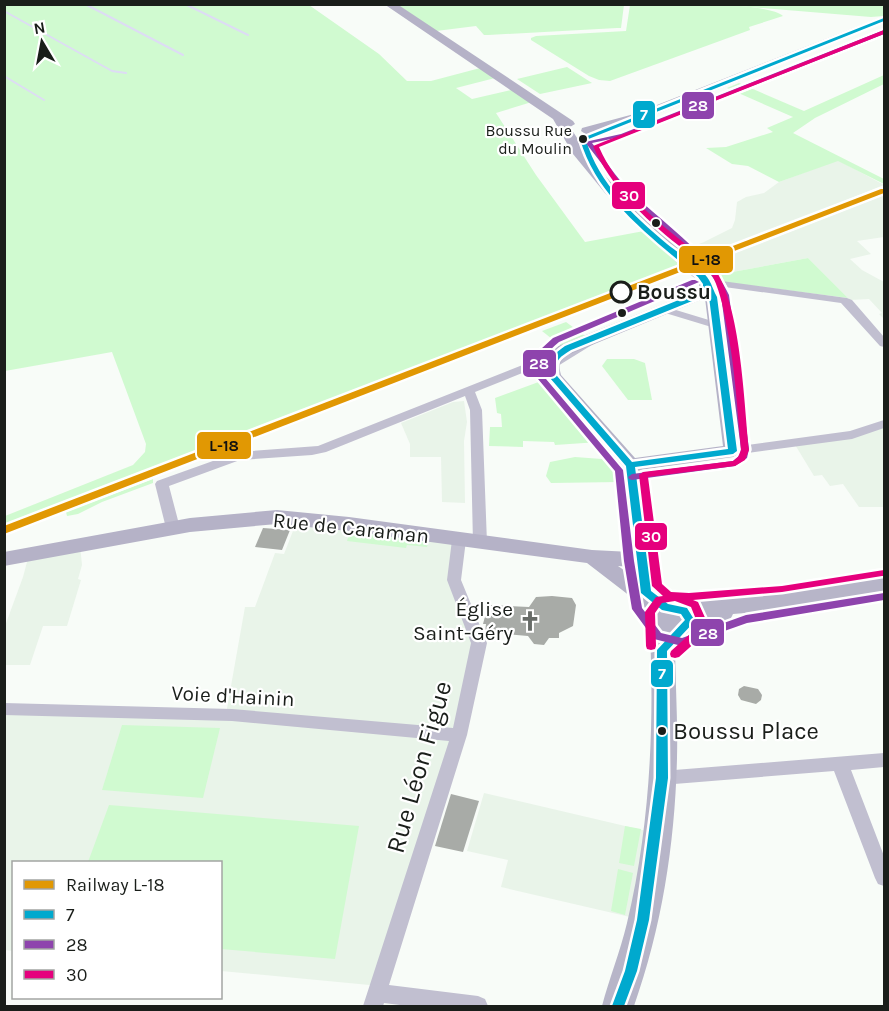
<svg xmlns="http://www.w3.org/2000/svg" width="889" height="1011" font-family="Karla,sans-serif">
<style>
.built{fill:#e9f4e9}
.green{fill:#d0fad0}
.lines{fill:none;stroke-linecap:round;stroke-linejoin:round}
.stream{stroke:#dddcf4;stroke-width:2}
.building{fill:#a8aba7}
.street{fill:#c1bfd0;fill-rule:evenodd}
.secondary{fill:#b5b2c7;fill-rule:evenodd}
.primary{fill:#b7b5c8;fill-rule:evenodd}
.bus-1-casing{stroke:#fff;stroke-width:5}
.bus-2-casing{stroke:#fff;stroke-width:5}
.bus-3-casing{stroke:#fff;stroke-width:5}
.bus-1{fill:#00a9ce;fill-rule:evenodd}
.bus-2{fill:#8e44ad;fill-rule:evenodd}
.bus-3{fill:#e5007d;fill-rule:evenodd}
.rail-1-casing{stroke:#fff;stroke-width:5}
.rail-1{fill:#e19803;fill-rule:evenodd}
.bus-dot{fill:#1a1e1a;stroke:#fff;stroke-width:2}
.stop-dot{fill:#fff;stroke:#1a1e1a;stroke-width:3}
.labels{text-anchor:middle;dominant-baseline:central;stroke-width:4.5;stroke-linejoin:round;paint-order:stroke}
.far-bus-label{font-size:16px;fill:#1a1e1a;stroke:#fff;text-anchor:end}
.stop-label{font-size:21px;font-weight:bold;fill:#1a1e1a;stroke:#fff;text-anchor:start}
.street-label{font-size:21px;fill:#1a1e1a;stroke:#fff}
.poi-label{font-size:21px;fill:#1a1e1a;stroke:#fff;text-anchor:end}
.near-bus-label{font-size:24px;fill:#1a1e1a;stroke:#fff;text-anchor:start}
.near-street-label{font-size:26px;fill:#1a1e1a;stroke:#fff}
.line-badge{stroke:#fff;stroke-width:2}
.badge-label{font-size:16px;text-anchor:middle;font-weight:bold;fill:#fff}
.pale-badge-label{font-size:16px;text-anchor:middle;font-weight:bold;fill:#111}
</style>
<rect width="100%" height="100%" fill="#f8fcf8"/>
<g class="built">
<path d="M838,160l46,25 -190,76 -13,-10 23,-9 28,-14 3,-8 2,-18 9,-5 18,-4 15,-11z"/>
<path d="M884,195v42l-27,4 14,13 -21,5 12,11 22,12v37l-5,-5 3,-1 -13,-14 -19,1 -42,-42 -92,17 -12,-10z"/>
<path d="M464,401l3,21 -3,19 1,62 -23,-1 -1,-45h-31v-13l-9,-21 52,-21z"/>
<path d="M884,424v83h-25l-16,-23 -13,2 -8,-11 -8,1 -20,-33 58,-8z"/>
<path d="M298,518l161,22 -5,40 25,63 -99,343 -159,-15 -1,-109h-206l-1,89 -8,-1v-241l221,5 19,-107h10l20,-54 9,1z"/>
<path d="M80,545l2,20 -4,14 3,1 -14,46h-24l-13,39h-25v-39l18,-49 4,-15v-7z"/>
<path d="M484,793l171,40 -12,87 -142,-33 7,-27 -41,-9z"/>
</g>
<g class="green">
<path d="M5,5h304l70,49 28,27h24l53,-14 15,10 -43,11 16,11 44,-10 19,12 -39,12 40,62 49,67 59,-11 37,35 -676,260v-10l128,-51 12,-13 1,-8 -34,-92 -107,19z"/>
<path d="M398,5l14,-1 212,1 -3,23h-4l-129,7h-4l-8,-9 -40,5z"/>
<path d="M630,5c27,-1 136,-4 153,11l-34,11 1,3 -140,51 -11,-1 -10,-4 -58,-36v-2l5,-2 90,-5z"/>
<path d="M724,5h160v11l-13,1z"/>
<path d="M567,67l25,16 -52,11 -23,-15z"/>
<path d="M884,75v9l-69,34 -22,15 91,46v5l-46,-23 -59,21 -31,-16 -16,-2 -26,-16 20,-1 47,-15 -6,-4 26,-11 -66,-29 12,-5 65,28z"/>
<path d="M808,258l40,40 -126,-16 -6,-7z"/>
<path d="M566,322l19,14 -24,10 -19,-15z"/>
<path d="M607,359h27l11,4 7,37h-24l-26,-34z"/>
<path d="M544,380l55,62 -44,3 -1,-3 -31,-1v6l-34,-1 1,-19h12l-1,-13 -4,-1 -2,-15z"/>
<path d="M575,457l27,2 15,6 3,17 -69,1 -5,-7 4,-14z"/>
<path d="M153,479v4l-51,19 -24,12 -11,2 -1,-4z"/>
<path d="M350,531l78,12 -1,4 -20,-2 -1,3 -59,-7z"/>
<path d="M122,725l98,3 -17,70 -101,-8z"/>
<path d="M109,805l250,21 -24,133 -114,-10 -1,-87h-132z"/>
<path d="M625,826l16,3 -7,37 -15,-3z"/>
<path d="M618,869l15,4 -8,42 -14,-4z"/>
</g>
<g class="lines">
<g class="stream">
<path d="M85,4l98,51"/>
<path d="M185,4l63,31"/>
<path d="M4,11l108,60 14,2"/>
<path d="M4,76l40,24"/>
</g>
</g>
<g class="building">
<path d="M263,528l27,2 -8,20 -27,-3z"/>
<path d="M552,596l20,2 4,7 -3,21 -14,7v5h-10l-5,7 -10,-1 -6,-8 -43,-4 1,-8h-3l5,-19 41,2 7,-10z"/>
<path d="M744,686l14,3 4,6 -1,5 -5,4 -15,-4 -3,-5 1,-6z"/>
<path d="M451,794l28,7 -16,51 -28,-6z"/>
</g>
<g class="lines">
<g class="street">
<path d="M707,279l140,19 5,2 32,37v10l-4,-1 -39,-43 -138,-19v-4z"/>
<path d="M666,307l56,17 2,2 -6,3 -56,-17 -2,-2z"/>
<path d="M591,338l4,1v4l-42,26h-8l-2,-2 4,-4 -72,29 7,18 5,133 -2,3 -5,2 -7,-5 -3,-133 -5,-14 -139,56 -14,3 -72,5 -71,26 11,42 -7,5 -7,-5 -11,-44 2,-3 81,-29 80,-6 235,-93 9,1z"/>
<path d="M884,420v8l-32,11 -119,16 -6,-4 6,-4 117,-16z"/>
<path d="M459,535l7,5 -5,40 26,63 -20,92 -78,250 89,11 7,3 3,7h-80l-24,-3 -1,3h-20l86,-265 -217,-20 -228,-6v-12l228,6 221,19 18,-85 -24,-63 5,-40z"/>
<path d="M884,753v14l-33,3 33,86v30l-6,-2 -3,-6 -41,-107 -172,14 -6,-2 -2,-5 2,-5 6,-2z"/>
</g>
<g class="secondary">
<path d="M384,4h13l176,117 2,3 -5,3c25,41 59,78 95,109 22,20 44,33 56,61l21,154 -2,4 -7,2 -93,13 17,123 4,15 11,12 -3,6 -8,2 -8,-2 -9,-8 -5,-15 -52,-40 -238,-32 -72,-7 -87,8 -186,34v-14l186,-34 87,-8 72,7 243,33 39,2 -10,-86 -74,-86 -5,-14 5,-11 9,-8 137,-55 6,-5v-5l-45,-40 -49,-49 -32,-39 -20,-35zM705,298l18,148 -88,12 -74,-83c-3,-11 -1,-13 7,-20zM618,566l14,1 2,10z"/>
<path d="M884,16v7l-242,97 -55,15 -6,-4 1,-3 52,-14z"/>
</g>
<path class="primary" d="M884,576v18l-101,16 -50,4 -3,6 -55,19c0,40 3,80 2,119 -2,85 -15,169 -43,248h-32c7,-27 18,-54 25,-83 24,-100 28,-207 22,-309l3,-6 19,-8 112,-8z"/>
<g class="bus-1-casing">
<path id="bus-1" d="M884,18v3l-298,119c13,44 47,75 81,104 10,8 37,26 42,36 3,5 5,12 8,17l20,154 -4,3 -98,13 16,124 17,13 19,4 8,13 -28,30 1,127 -19,142 -12,51 -13,35h-12l13,-35 12,-51 19,-142 1,-128 28,-30 -4,-6 -19,-4 -21,-17 -15,-127 -76,-88c-4,-16 2,-23 15,-32l131,-53 7,-5v-4l-5,-7c-45,-39 -101,-78 -118,-138zM707,292l2,5 19,152 -96,13 -75,-86c-1,-17 0,-17 14,-26l131,-53z"/>
</g>
<g class="bus-2-casing">
<g id="bus-2">
<path d="M884,30v4l-259,102 -33,7c10,13 20,28 31,41 34,36 85,66 106,111l20,154 -2,9 -12,8 -103,14 -3,-1 -1,-2 4,-3 101,-13 7,-6 1,-6 -20,-154 -5,-13 -10,-14 -87,-82 -34,-44 36,-8z"/>
<path d="M692,280h3l4,2 -140,60c-16,14 -17,15 -13,37l77,91 11,91 8,47 19,25 21,5 64,-23 138,-22v7l-137,23 -65,23 -28,-7 -22,-30 -8,-48 -9,-90 -77,-92 -3,-18 6,-12 12,-11z"/>
</g>
</g>
<g class="bus-3-casing">
<path id="bus-3" d="M884,30v4l-285,113c17,39 51,69 84,95 10,9 23,15 31,26 27,36 30,135 35,182l-4,10 -10,6 -87,11 14,107 9,8 18,1 93,-7 102,-16v6h-2l-100,16 -89,8 5,2 9,20 -9,18 -19,17 -4,1 -4,-1 -1,-3 1,-3 19,-17 7,-12 -6,-15 -16,-6 -13,2 -7,10 1,33 -1,3 -4,1 -4,-1 -1,-3 -1,-34 11,-15 7,-1 -11,-10 -13,-111 4,-3 90,-11 5,-4 3,-7c-4,-42 -6,-85 -15,-127 -3,-17 -7,-36 -16,-52 -8,-11 -21,-17 -32,-26 -34,-27 -68,-59 -85,-99z"/>
</g>
<use href="#bus-1" class="bus-1"/>
<use href="#bus-2" class="bus-2"/>
<use href="#bus-3" class="bus-3"/>
<g class="rail-1-casing">
<path id="rail-1" d="M881,189h3v4l-880,341v-8z"/>
</g>
<use href="#rail-1" class="rail-1"/>
</g>
<defs>
<g id="church-bare" transform="scale(1.62)"><path d="M-1.2-6h2.4v3.5h3.3v2.4h-3.3V6h-2.4V-.1h-3.3v-2.4h3.3Z" fill="#686c68" stroke="#fff" stroke-width="2.5" paint-order="stroke"/></g>
</defs>
<g fill-rule="evenodd">
<use href="#church-bare" x="530" y="621"/>
</g>
<g class="bus-dot">
<circle cx="583" cy="139" r="5"/>
<circle cx="656" cy="223" r="5"/>
<circle cx="622" cy="313" r="5"/>
<circle cx="662" cy="731" r="5"/>
</g>
<circle class="stop-dot" cx="621" cy="292" r="10"/>
<g class="labels">
<g class="far-bus-label">
<text x="572" y="130">Boussu Rue<tspan x="572" dy="18">du Moulin</tspan></text>
</g>
<g class="stop-label">
<text x="637" y="292">Boussu</text>
</g>
<g class="street-label">
<text transform="translate(351 528) rotate(6)">Rue de Caraman</text>
<text transform="translate(233 696) rotate(3)">Voie d'Hainin</text>
</g>
<g class="poi-label">
<text x="513" y="609">Église<tspan x="513" dy="24">Saint-Géry</tspan></text>
</g>
<g class="near-bus-label">
<text x="673" y="731">Boussu Place</text>
</g>
<g class="near-street-label">
<text transform="translate(419 767) rotate(-74)">Rue Léon Figue</text>
</g>
</g>
<g class="line-badge">
<rect x="681" y="91" width="34" height="29" rx="6" fill="#8e44ad"/>
<rect x="632" y="100" width="24" height="29" rx="6" fill="#00a9ce"/>
<rect x="611" y="181" width="35" height="29" rx="6" fill="#e5007d"/>
<rect x="678" y="245" width="56" height="29" rx="6" fill="#e19803"/>
<rect x="522" y="349" width="35" height="29" rx="6" fill="#8e44ad"/>
<rect x="196" y="431" width="56" height="29" rx="6" fill="#e19803"/>
<rect x="634" y="522" width="34" height="29" rx="6" fill="#e5007d"/>
<rect x="690" y="618" width="35" height="29" rx="6" fill="#8e44ad"/>
<rect x="650" y="659" width="24" height="29" rx="6" fill="#00a9ce"/>
</g>
<g class="badge-label">
<text x="698" y="111">28</text>
<text x="644" y="120">7</text>
<text x="629" y="201">30</text>
<text x="539" y="369">28</text>
<text x="651" y="542">30</text>
<text x="708" y="639">28</text>
<text x="662" y="679">7</text>
</g>
<g class="pale-badge-label">
<text x="706" y="265">L-18</text>
<text x="224" y="451">L-18</text>
</g>
<rect width="889" height="1011" fill="none" stroke="#1a1e1a" stroke-width="12"/>
<rect x="12" y="861" width="210" height="138" fill="#ffffff" stroke="#a3a5a3" stroke-width="1.5"/>
<rect x="24" y="880" width="30" height="9" fill="#e19803" stroke="#a3a5a3" stroke-width="1.5"/>
<text x="66" y="891" font-size="18" fill="#1a1e1a">Railway L-18</text>
<rect x="24" y="910" width="30" height="9" fill="#00a9ce" stroke="#a3a5a3" stroke-width="1.5"/>
<text x="66" y="921" font-size="18" fill="#1a1e1a">7</text>
<rect x="24" y="940" width="30" height="9" fill="#8e44ad" stroke="#a3a5a3" stroke-width="1.5"/>
<text x="66" y="951" font-size="18" fill="#1a1e1a">28</text>
<rect x="24" y="970" width="30" height="9" fill="#e5007d" stroke="#a3a5a3" stroke-width="1.5"/>
<text x="66" y="981" font-size="18" fill="#1a1e1a">30</text>
<g transform="translate(42 42) rotate(350)" stroke="#ffffff" stroke-width="4.5" paint-order="stroke">
<path d="M0-4.5L10 22L0 15L-10 22Z" fill="#1a1e1a"/>
<text y="-9" font-size="16" font-weight="bold" text-anchor="middle" fill="#1a1e1a">N</text>
</g>
</svg>
